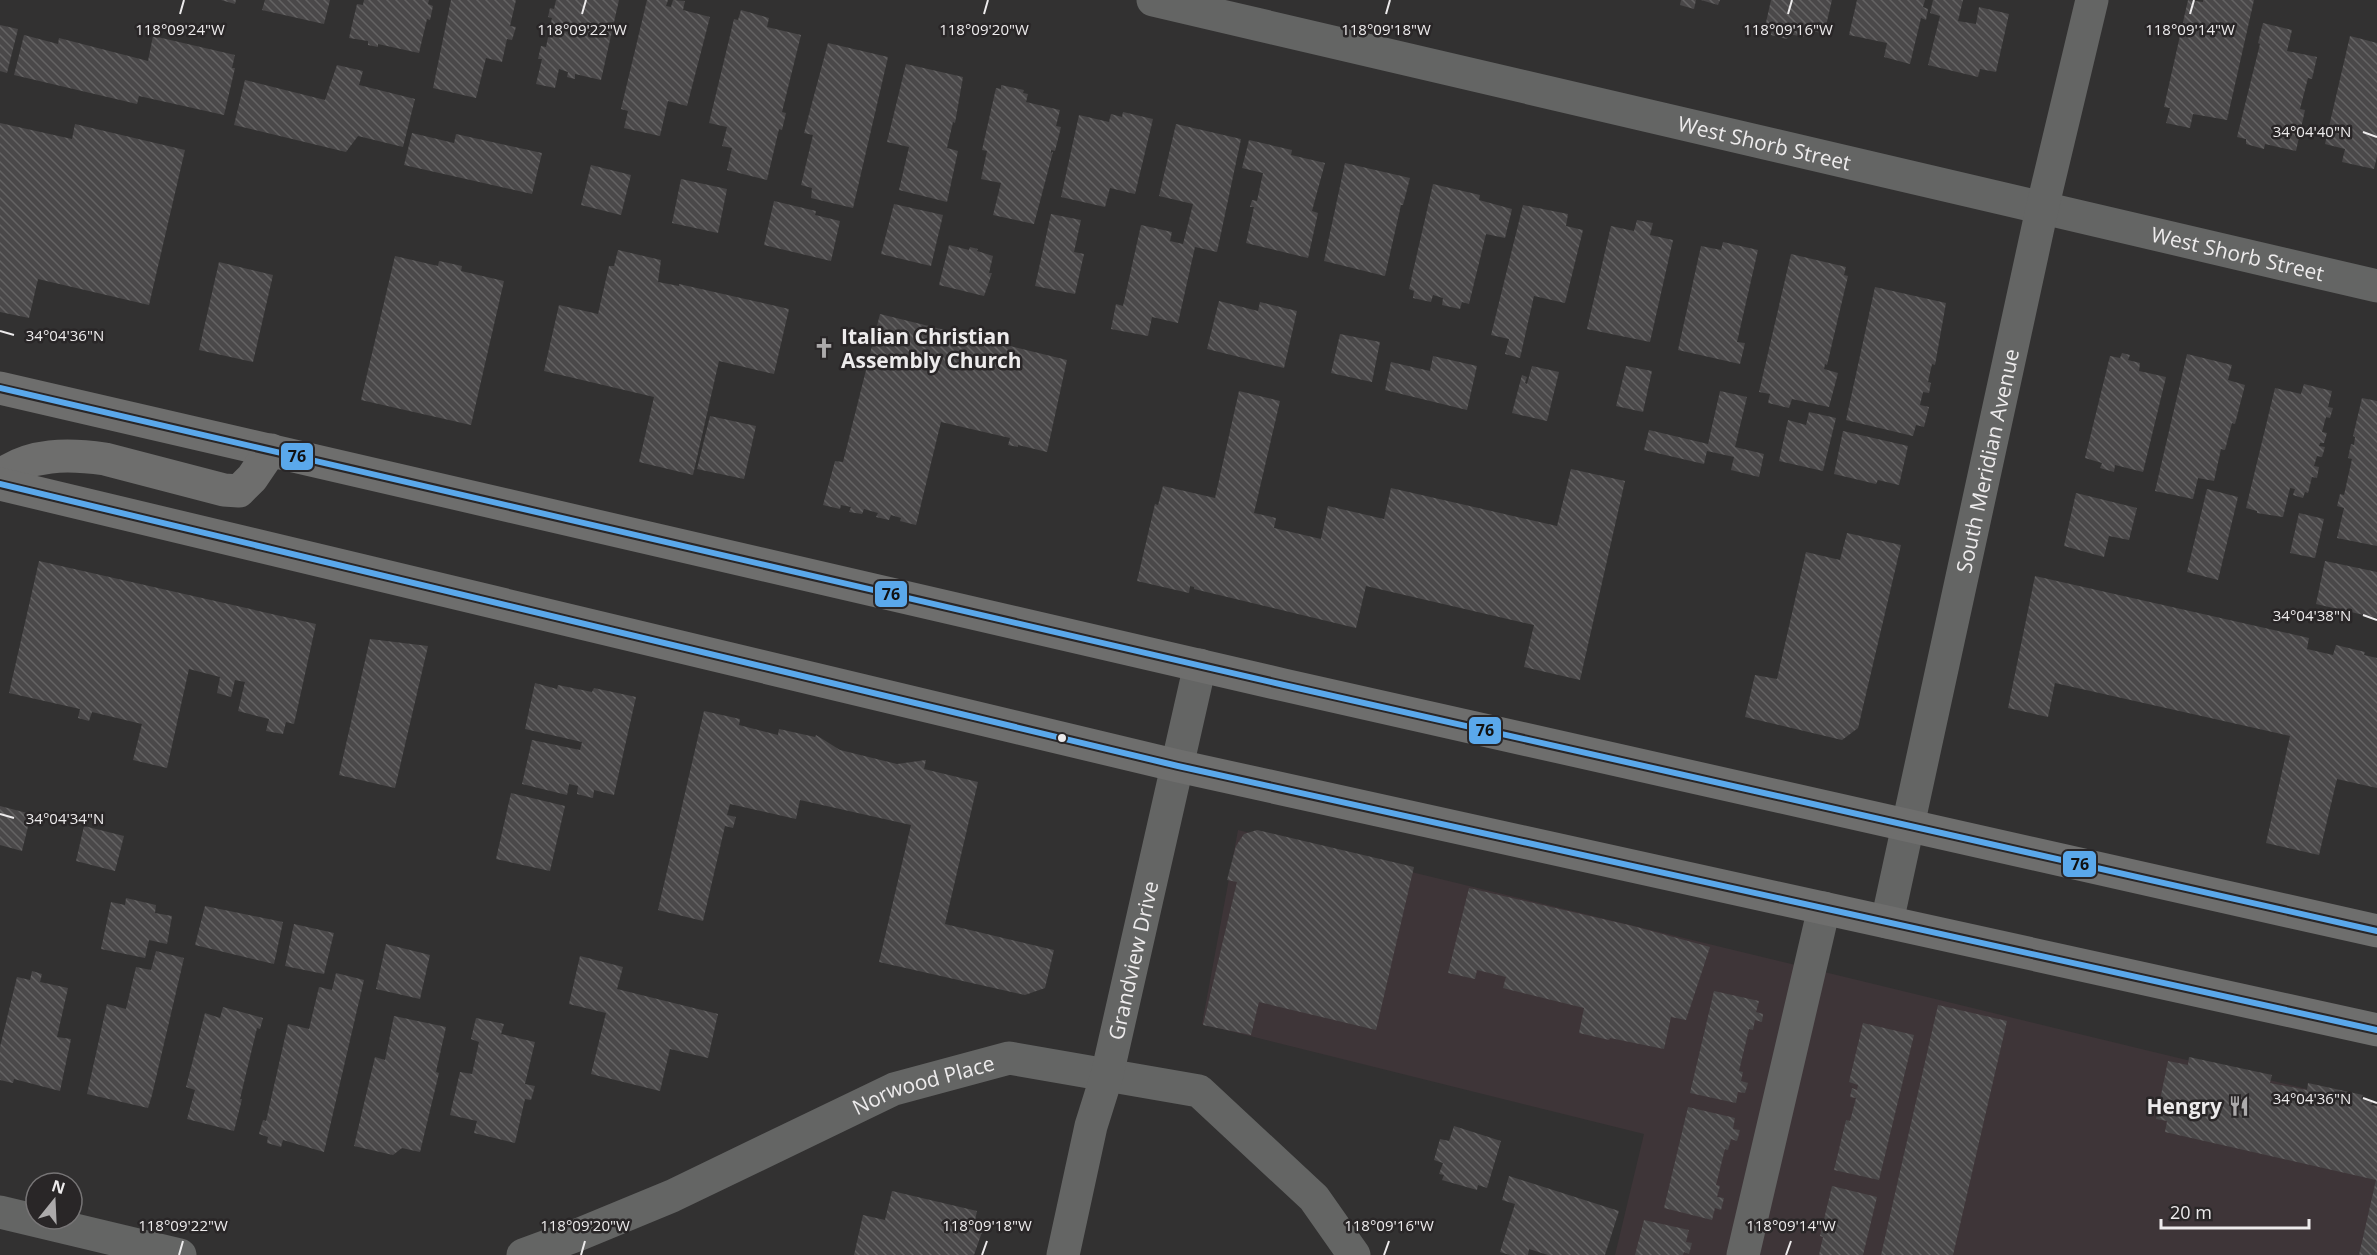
<svg xmlns="http://www.w3.org/2000/svg" width="2377" height="1255" font-family="'Open Sans',sans-serif">
<style>
.built{fill:#3e3538}
.building{fill:url(#building-back-hatch)}
.lines{fill:none;stroke-linecap:round;stroke-linejoin:round}
.street{stroke:#646564;stroke-width:33}
.primary{stroke:#6e6e6d;stroke-width:33}
.bus-1-casing{stroke:#292627;stroke-width:10}
.bus-1{stroke:#5aa8eb;stroke-width:6}
.ticks{fill:none;stroke:#edebec;stroke-width:2}
.bus-dot{fill:#edebec;stroke:#292627;stroke-width:2}
.labels{text-anchor:middle;dominant-baseline:central;stroke-width:5;stroke-linejoin:round;paint-order:stroke}
.street-label{font-size:21px;fill:#edebec;stroke:#292627}
.poi-label{font-size:21px;font-weight:bold;fill:#edebec;stroke:#292627;text-anchor:start}
.ticks-label{font-size:15px;text-anchor:middle;fill:#edebec;stroke:#292627;stroke-width:5;stroke-linejoin:round;paint-order:stroke}
.line-badge{stroke:#292627;stroke-width:2}
.pale-badge-label{font-size:16px;text-anchor:middle;font-weight:bold;fill:#111}
</style>
<defs>
<pattern id="building-back-hatch" width="6" height="6" patternUnits="userSpaceOnUse" patternTransform="scale(1.5)"><rect width="6" height="6" fill="#4a4849"/><path d="M-1 5l2 2M0 0l6 6M5-1l2 2" fill="none" stroke="#646363"/></pattern>
</defs>
<rect width="100%" height="100%" fill="#323131"/>
<path class="built" d="M1238,830l1139,276v149h-762l29,-121 -442,-110z"/>
<g class="building">
<path d="M221,0h15l-1,4z"/>
<path d="M265,0h65l-6,24 -62,-14z"/>
<path d="M364,0h65l-1,4 5,2 -3,14 -3,-1 -8,34 -41,-9v3l-10,-2v-4l-19,-3 8,-34 6,1z"/>
<path d="M451,0h65l-6,26 6,1 -4,13 -5,-1 -5,23 -16,-4 -10,40 -43,-10z"/>
<path d="M556,0h63l-18,80 -26,-6v5l-8,-2 1,-5 -9,-3 -4,19 -19,-4 6,-25h-4l3,-13 5,1 6,-29 -4,-1 2,-9 4,1z"/>
<path d="M647,0h21l-2,6 5,1 2,-7 12,1 -2,9 27,7 -23,89 -19,-5 -8,35 -36,-8 4,-17 -7,-2z"/>
<path d="M1681,0h15l-2,9 -14,-4z"/>
<path d="M1701,0h19l-2,5z"/>
<path d="M1771,0h61l-8,34 -18,-5 -2,8 -15,-3 -2,5 -16,-4 1,-6 -7,-2z"/>
<path d="M1857,0h68l-2,7 5,2 -2,11 -5,-2 -11,46 -26,-7 3,-14 -38,-8z"/>
<path d="M1933,0h30l-5,21 18,3 3,-17 30,7 -13,58 -16,-3 -2,8 -50,-12 12,-49 -10,-3z"/>
<path d="M2188,0l15,2v-2h51l-27,120 -34,-6 -3,14 -24,-5 4,-15 -6,-1z"/>
<path d="M741,10l28,8 -2,9 34,8 -19,77 4,1 -4,17 -3,-1 -12,51 -40,-10 5,-22 -10,-2 5,-19 -18,-4 25,-104 4,1z"/>
<path d="M2263,23l29,7 -5,21 30,6 -5,22 -4,-1 -8,31 5,1 -9,41 -31,-7 -1,5 -18,-5v-5l-9,-2 23,-93 -2,-1z"/>
<path d="M0,25l18,4 -11,44 -7,-2z"/>
<path d="M24,35l34,9 1,-6 89,23 5,-25 82,19 -3,13h3l-11,47 -85,-19 -2,8 -123,-29z"/>
<path d="M2350,36l27,7v113l-3,13 -32,-7 3,-13 -20,-5z"/>
<path d="M828,43l60,14 -35,151 -42,-10 1,-10 -11,-3 12,-50 -9,-2z"/>
<path d="M906,64l57,13 -8,46 -2,-1 -6,26 11,3 -11,51 -48,-12 10,-43 -22,-5z"/>
<path d="M337,65l26,6 -4,14 56,14 -12,48 -45,-11 -12,16 -112,-27 11,-45 80,20z"/>
<path d="M1001,85l23,5 -1,3 5,1 -2,8 34,8 -4,16 5,1 -6,24 -4,-1v3l2,-1 -19,72 -41,-9 8,-32 -20,-4 6,-28 -5,-1 14,-62 5,1z"/>
<path d="M1123,112l30,7 -18,75 -25,-6 -5,19 -44,-10 18,-82 30,7 2,-8 11,3z"/>
<path d="M0,123l72,16 3,-15 110,26 -36,155 -111,-26 -9,39 -29,-6z"/>
<path d="M1176,124l65,15 -24,113 -22,-5 -17,76 -26,-6 -4,19 -37,-7 5,-25 7,2 18,-81 31,7 -2,9 13,3 10,-40 -34,-8z"/>
<path d="M412,133l42,10 2,-9 86,19 -10,41 -128,-29z"/>
<path d="M1249,140l43,10 -1,5 34,8 -13,48 6,2 -10,45 -62,-15 8,-36h-4l2,-7 5,1 6,-28 -21,-5z"/>
<path d="M1345,163l65,15 -7,27h-2l-16,71 -61,-15z"/>
<path d="M591,165l40,10 -10,40 -40,-10z"/>
<path d="M681,179l46,10 -9,44 -46,-10z"/>
<path d="M1433,184l47,11 -1,5 33,9 -7,29 -19,-4 -17,70 -7,-2 -2,7 -18,-4 1,-7 -10,-3 -2,7 -18,-4 1,-7 -5,-2z"/>
<path d="M774,201l42,10 -1,4 25,6 -9,40 -67,-16z"/>
<path d="M894,204l49,11 -12,51 -50,-12z"/>
<path d="M1523,205l45,9 -2,12 17,4 -18,73 -31,-7 -14,62 -15,-4 4,-15 -18,-4z"/>
<path d="M1051,214l30,6 -7,32 10,2 -9,40 -40,-8z"/>
<path d="M1637,220l16,3 -3,12 23,5 -23,102 -63,-13 24,-103 23,5z"/>
<path d="M1723,242l35,8 -21,92 8,1 -5,21 -62,-14 23,-104 20,4z"/>
<path d="M949,245l20,5 1,-3 8,2 -1,2 16,5 -4,17h3l-8,23 -45,-11z"/>
<path d="M618,250l43,10 -3,22 21,4v-2l110,25 -15,65 -55,-13 -26,114 -54,-13 15,-65 -110,-26 15,-66 39,9 11,-48h5z"/>
<path d="M1791,254l55,13 -2,8 4,1 -21,89 -2,-1 -1,5 14,4 -9,34 -37,-8 -3,9 -21,-5 2,-9 -11,-2z"/>
<path d="M395,256l43,10 1,-5 23,5 -1,5 43,10 -33,144 -110,-25z"/>
<path d="M219,262l54,13 -20,87 -54,-12z"/>
<path d="M1875,287l71,16 -11,62 -3,-1 -4,18 3,1 -2,10 -6,-1 -3,13 9,2 -5,20 -8,-2 -3,11 -67,-16z"/>
<path d="M1219,301l39,10 2,-9 37,9 -13,57 -77,-19z"/>
<path d="M880,314l187,46 -20,92 -29,-7v2l-10,-2 2,-7 -69,-16 -25,103 -16,-4 1,-3 -10,-3 -2,5 -13,-3 2,-4 -14,-4 -2,5 -13,-2 2,-5 -10,-2 -1,4 -17,-4 12,-44 8,1z"/>
<path d="M1340,334l40,8 -8,40 -41,-9z"/>
<path d="M2122,353l8,2 -2,5 12,3 -1,8 27,6 -23,95 -28,-7 -1,7 -14,-4 2,-5 -17,-5 25,-102 10,2z"/>
<path d="M2187,354l45,11 -4,15 17,5 -10,39 -3,-1 -7,27 -4,-1 -7,32 -16,-3 -5,21 -38,-8z"/>
<path d="M1433,356l44,10 -10,44 -82,-20 6,-28 39,9z"/>
<path d="M1532,366l27,6 -12,49 -35,-8 10,-38 5,2 -2,6 2,1z"/>
<path d="M1626,366l26,5 -9,41 -27,-6z"/>
<path d="M2304,384l28,7 -4,16 5,1 -3,10 -4,-1 -4,15 5,1 -3,10h-4l-1,3 6,1 -3,10 -5,-1 -3,10 5,1 -2,11 -5,-1 -4,16 -3,-1 -2,6 -10,-3 2,-6 -5,-1 -7,29 -26,-4v-2l-11,-3 29,-120 26,6z"/>
<path d="M1239,391l41,10 -26,112 22,5 -2,10 47,11 7,-33 56,13 7,-31 166,38 14,-57 54,12 -45,199 -56,-13 10,-42 -168,-39 -10,42 -162,-39v-2l-4,-1 -1,7 -52,-12 18,-77 3,1 5,-19 52,12z"/>
<path d="M1720,391l27,6 -12,50 29,7 -5,23 -28,-7 3,-13 -27,-6 -3,13 -60,-14 5,-20 59,14z"/>
<path d="M2362,398l15,3v145l-40,-8 7,-30 -7,-2 3,-12 4,1 8,-36 -4,-1 3,-14 3,1 1,-8 -2,-1z"/>
<path d="M1809,412l27,6 -13,53 -44,-10 9,-41 18,5z"/>
<path d="M710,416l46,10 -12,53 -47,-10z"/>
<path d="M1843,431l65,15 -9,39 -21,-5 -2,4 -42,-10z"/>
<path d="M2207,489l31,8 -20,83 -31,-8z"/>
<path d="M2076,493l61,15 -8,32 -20,-4 -5,21 -40,-11z"/>
<path d="M2299,513l25,6 -9,39 -25,-5z"/>
<path d="M1847,533l54,12 -43,183 -16,12 -97,-23 10,-42 22,4 29,-127 34,8z"/>
<path d="M39,561l277,63 -22,100 -8,-2 -3,12 -17,-3 3,-12 -31,-8 7,-29 -10,-2 -4,17 -14,-4 3,-16 -31,-8 -22,99 -34,-8 9,-36 -50,-12 -3,9 -11,-3 2,-9 -71,-16z"/>
<path d="M2325,561l52,11v46l-61,-14z"/>
<path d="M2035,576l274,62 -2,11 26,6 3,-10 29,7 -1,3 13,3v130l-40,-9 -18,76 -53,-12 24,-107 -235,-53 -7,34 -40,-9z"/>
<path d="M370,639l58,7 -33,142 -56,-13z"/>
<path d="M535,683l22,6 1,-4 34,7 2,-4 42,9 -22,98 -20,-5 -1,8 -16,-4 1,-8 -9,-2 -2,11 -45,-11 10,-44 48,10 2,-8 -57,-13z"/>
<path d="M704,711l36,8 -1,6 39,10 1,-6 36,8 1,-2 24,15 57,14 29,-4 -2,9 54,13 -33,142 109,26 -9,38 -20,7 -146,-33 32,-137 -111,-25 -4,19 -66,-15 -3,11 9,2 -3,11 -8,-2 -22,95 -45,-11z"/>
<path d="M511,793l54,13 -15,65 -54,-12z"/>
<path d="M0,806l31,8 -9,37 -22,-6z"/>
<path d="M84,826l40,10 -9,35 -39,-10z"/>
<path d="M1257,830l157,37 -38,163 -117,-28 -8,33 -48,-10 34,-143 -10,-2 9,-34 8,-12z"/>
<path d="M1469,888l164,38 77,21 -24,73 -15,-3 -7,32 -54,-11 -1,2 -30,-7 5,-25 -81,-20 3,-11 -29,-7 -2,9 -27,-6z"/>
<path d="M126,898l30,7 -1,8 17,3 -5,28 -18,-4 -4,18 -44,-9 10,-47 14,3z"/>
<path d="M205,906l78,16 -9,42 -79,-19z"/>
<path d="M294,924l40,9 -10,41 -39,-8z"/>
<path d="M386,944l44,11 -10,44 -44,-10z"/>
<path d="M156,951l28,7 -32,137 -4,13 -61,-14 20,-90 19,5 10,-42 15,3z"/>
<path d="M580,956l43,11 -6,22 101,25 -10,44 -38,-9 -10,42 -69,-17 15,-61 -37,-9z"/>
<path d="M32,971l10,3 -2,8 28,6 -11,49 14,2 -11,52 -46,-12 -1,4 -13,-3v-33l17,-70 13,3z"/>
<path d="M336,973l28,7 -40,172 -41,-12 -2,7 -14,-4 1,-6 -9,-3 4,-14 3,1 22,-97 21,5 10,-42 13,3z"/>
<path d="M1714,991l45,10 -3,11 7,2 -1,8 -7,-2 -2,10 -4,-1 -10,42 4,1 -2,9 7,2 -3,10 -7,-1 -2,11 -46,-10z"/>
<path d="M1938,1005l69,16 -54,234h-72z"/>
<path d="M223,1007l40,11 -3,11 -3,-1 -17,71h2l-8,32 -47,-12 8,-29 -9,-3 19,-74 15,5z"/>
<path d="M394,1016l52,11 -10,45 3,1 -19,79 -18,-4 -9,7 -39,-9 21,-89 10,3z"/>
<path d="M476,1018l28,6 -3,10 34,8 -10,42 10,2 -4,14 -6,-1 -10,44 -41,-10 3,-12 -27,-6 10,-43 12,2 7,-32 -8,-3z"/>
<path d="M1863,1023l51,12 -35,145 -45,-10 12,-50 4,1 6,-23 -6,-1 2,-9 5,2 1,-5 -9,-3z"/>
<path d="M2189,1057l83,18 -2,8 37,7 1,-7 55,12 -2,4 11,3 -1,3 6,1v149h-18l17,-75 -211,-48 2,-11 -11,-2 12,-58 20,4z"/>
<path d="M1688,1107l47,11 -2,11 7,1 -3,11 -6,-2 -3,11 -3,-1 -9,36 4,1 -3,11 7,1 -3,12 -6,-2 -3,12 -48,-12z"/>
<path d="M1454,1126l47,15 -14,47 -9,-3 -1,5 -35,-10 2,-5 -5,-1 4,-11 -9,-3 6,-21 9,2z"/>
<path d="M1509,1176l110,35 -14,44h-57l-19,-6 -1,6h-18l-10,-3 15,-48 -13,-4z"/>
<path d="M1832,1186l45,11 -14,58h-44l4,-18 -3,-1z"/>
<path d="M892,1191l85,20 -4,19 9,2 -8,23h-120l9,-40 22,5z"/>
<path d="M1644,1220l45,10 -3,12 6,1 -3,11 -5,-2 -1,3h-48z"/>
</g>
<g class="lines">
<g class="street">
<path id="s1" d="M1153,0l1224,286"/>
<path id="s2" d="M1887,922l155,-713 50,-209"/>
<path d="M0,1212l180,43"/>
<path id="s3" d="M523,1255l57,-21 92,-38 222,-107 115,-31 190,33 115,107 40,57"/>
<path id="s4" d="M1063,1255l28,-129 16,-51 93,-410"/>
<path d="M1743,1255l81,-347"/>
</g>
<g class="primary">
<path d="M0,388l1284,297 1093,246"/>
<path d="M0,476c30,-23 69,-22 105,-17l119,31 15,1 13,-13 19,-28"/>
<path d="M0,484l1178,282 1199,264"/>
</g>
<g class="bus-1-casing">
<g id="bus-1">
<path d="M0,388l1284,297 1093,246"/>
<path d="M0,484l1178,282 1199,264"/>
</g>
</g>
<use href="#bus-1" class="bus-1"/>
</g>
<path class="ticks" d="M180,14l4,-14M582,14l4,-14M984,14l4,-14M1386,14l4,-14M1788,14l4,-14M2190,14l4,-14M2363,132l14,5M0,331l14,4M2363,615l14,5M0,814l14,4M2363,1098l14,5M179,1255l4,-14M581,1255l4,-14M982,1255l5,-14M1384,1255l5,-14M1786,1255l5,-14"/>
<defs>
<g id="church-bare" transform="scale(1.62)"><path d="M-1.2-6h2.4v3.5h3.3v2.4h-3.3V6h-2.4V-.1h-3.3v-2.4h3.3Z" fill="#acaaab" stroke="#292627" stroke-width="2.5" paint-order="stroke"/></g>
<g id="restaurant-bare" transform="scale(1.62)"><path d="M-5-6h1v4h1v-4h1v4h1v-4h1v5L-1.5 .5V6h-2V.5L-5-1ZM5-6V6H3V1.5H1.5Q1.5-4 5-6Z" fill="#acaaab" stroke="#292627" stroke-width="2.5" paint-order="stroke"/></g>
</defs>
<g fill-rule="evenodd">
<use href="#church-bare" x="824" y="348"/>
<use href="#restaurant-bare" x="2239" y="1106"/>
</g>
<circle class="bus-dot" cx="1062" cy="738" r="5"/>
<g class="labels">
<g class="street-label">
<text stroke="none"><textPath href="#s1" startOffset="628">West Shorb Street</textPath></text>
<text stroke="none"><textPath href="#s1" startOffset="1114">West Shorb Street</textPath></text>
<text stroke="none"><textPath href="#s2" startOffset="472">South Meridian Avenue</textPath></text>
<text stroke="none"><textPath href="#s4" startOffset="303">Grandview Drive</textPath></text>
<text stroke="none"><textPath href="#s3" startOffset="436">Norwood Place</textPath></text>
</g>
<g class="poi-label">
<text x="841" y="336">Italian Christian<tspan x="841" dy="24">Assembly Church</tspan></text>
<text x="2222" y="1106" text-anchor="end">Hengry</text>
</g>
</g>
<g class="ticks-label">
<text x="180" y="35">118°09'24"W</text>
<text x="582" y="35">118°09'22"W</text>
<text x="984" y="35">118°09'20"W</text>
<text x="1386" y="35">118°09'18"W</text>
<text x="1788" y="35">118°09'16"W</text>
<text x="2190" y="35">118°09'14"W</text>
<text x="2312" y="137">34°04'40"N</text>
<text x="65" y="341">34°04'36"N</text>
<text x="2312" y="621">34°04'38"N</text>
<text x="65" y="824">34°04'34"N</text>
<text x="2312" y="1104">34°04'36"N</text>
<text x="183" y="1231">118°09'22"W</text>
<text x="585" y="1231">118°09'20"W</text>
<text x="987" y="1231">118°09'18"W</text>
<text x="1389" y="1231">118°09'16"W</text>
<text x="1791" y="1231">118°09'14"W</text>
</g>
<g class="line-badge">
<rect x="280" y="442" width="34" height="29" rx="6" fill="#5aa8eb"/>
<rect x="874" y="580" width="34" height="28" rx="6" fill="#5aa8eb"/>
<rect x="1468" y="716" width="34" height="29" rx="6" fill="#5aa8eb"/>
<rect x="2062" y="850" width="35" height="28" rx="6" fill="#5aa8eb"/>
</g>
<g class="pale-badge-label">
<text x="297" y="462">76</text>
<text x="891" y="600">76</text>
<text x="1485" y="736">76</text>
<text x="2080" y="870">76</text>
</g>
<g transform="translate(54 1201) rotate(18)"><circle r="28" fill="#292627" stroke="#777576" stroke-width="1.5"/>
<path d="M0-4.5L10 22L0 15L-10 22Z" fill="#acaaab"/>
<text y="-9" font-size="16" font-weight="bold" text-anchor="middle" fill="#edebec">N</text>
</g>
<path d="M2161 1219v9h148v-9" fill="none" stroke="#edebec" stroke-width="3"/>
<text x="2170" y="1219" font-size="18" fill="#edebec" stroke="#292627" stroke-width="4.5" paint-order="stroke">20 m</text>
</svg>
